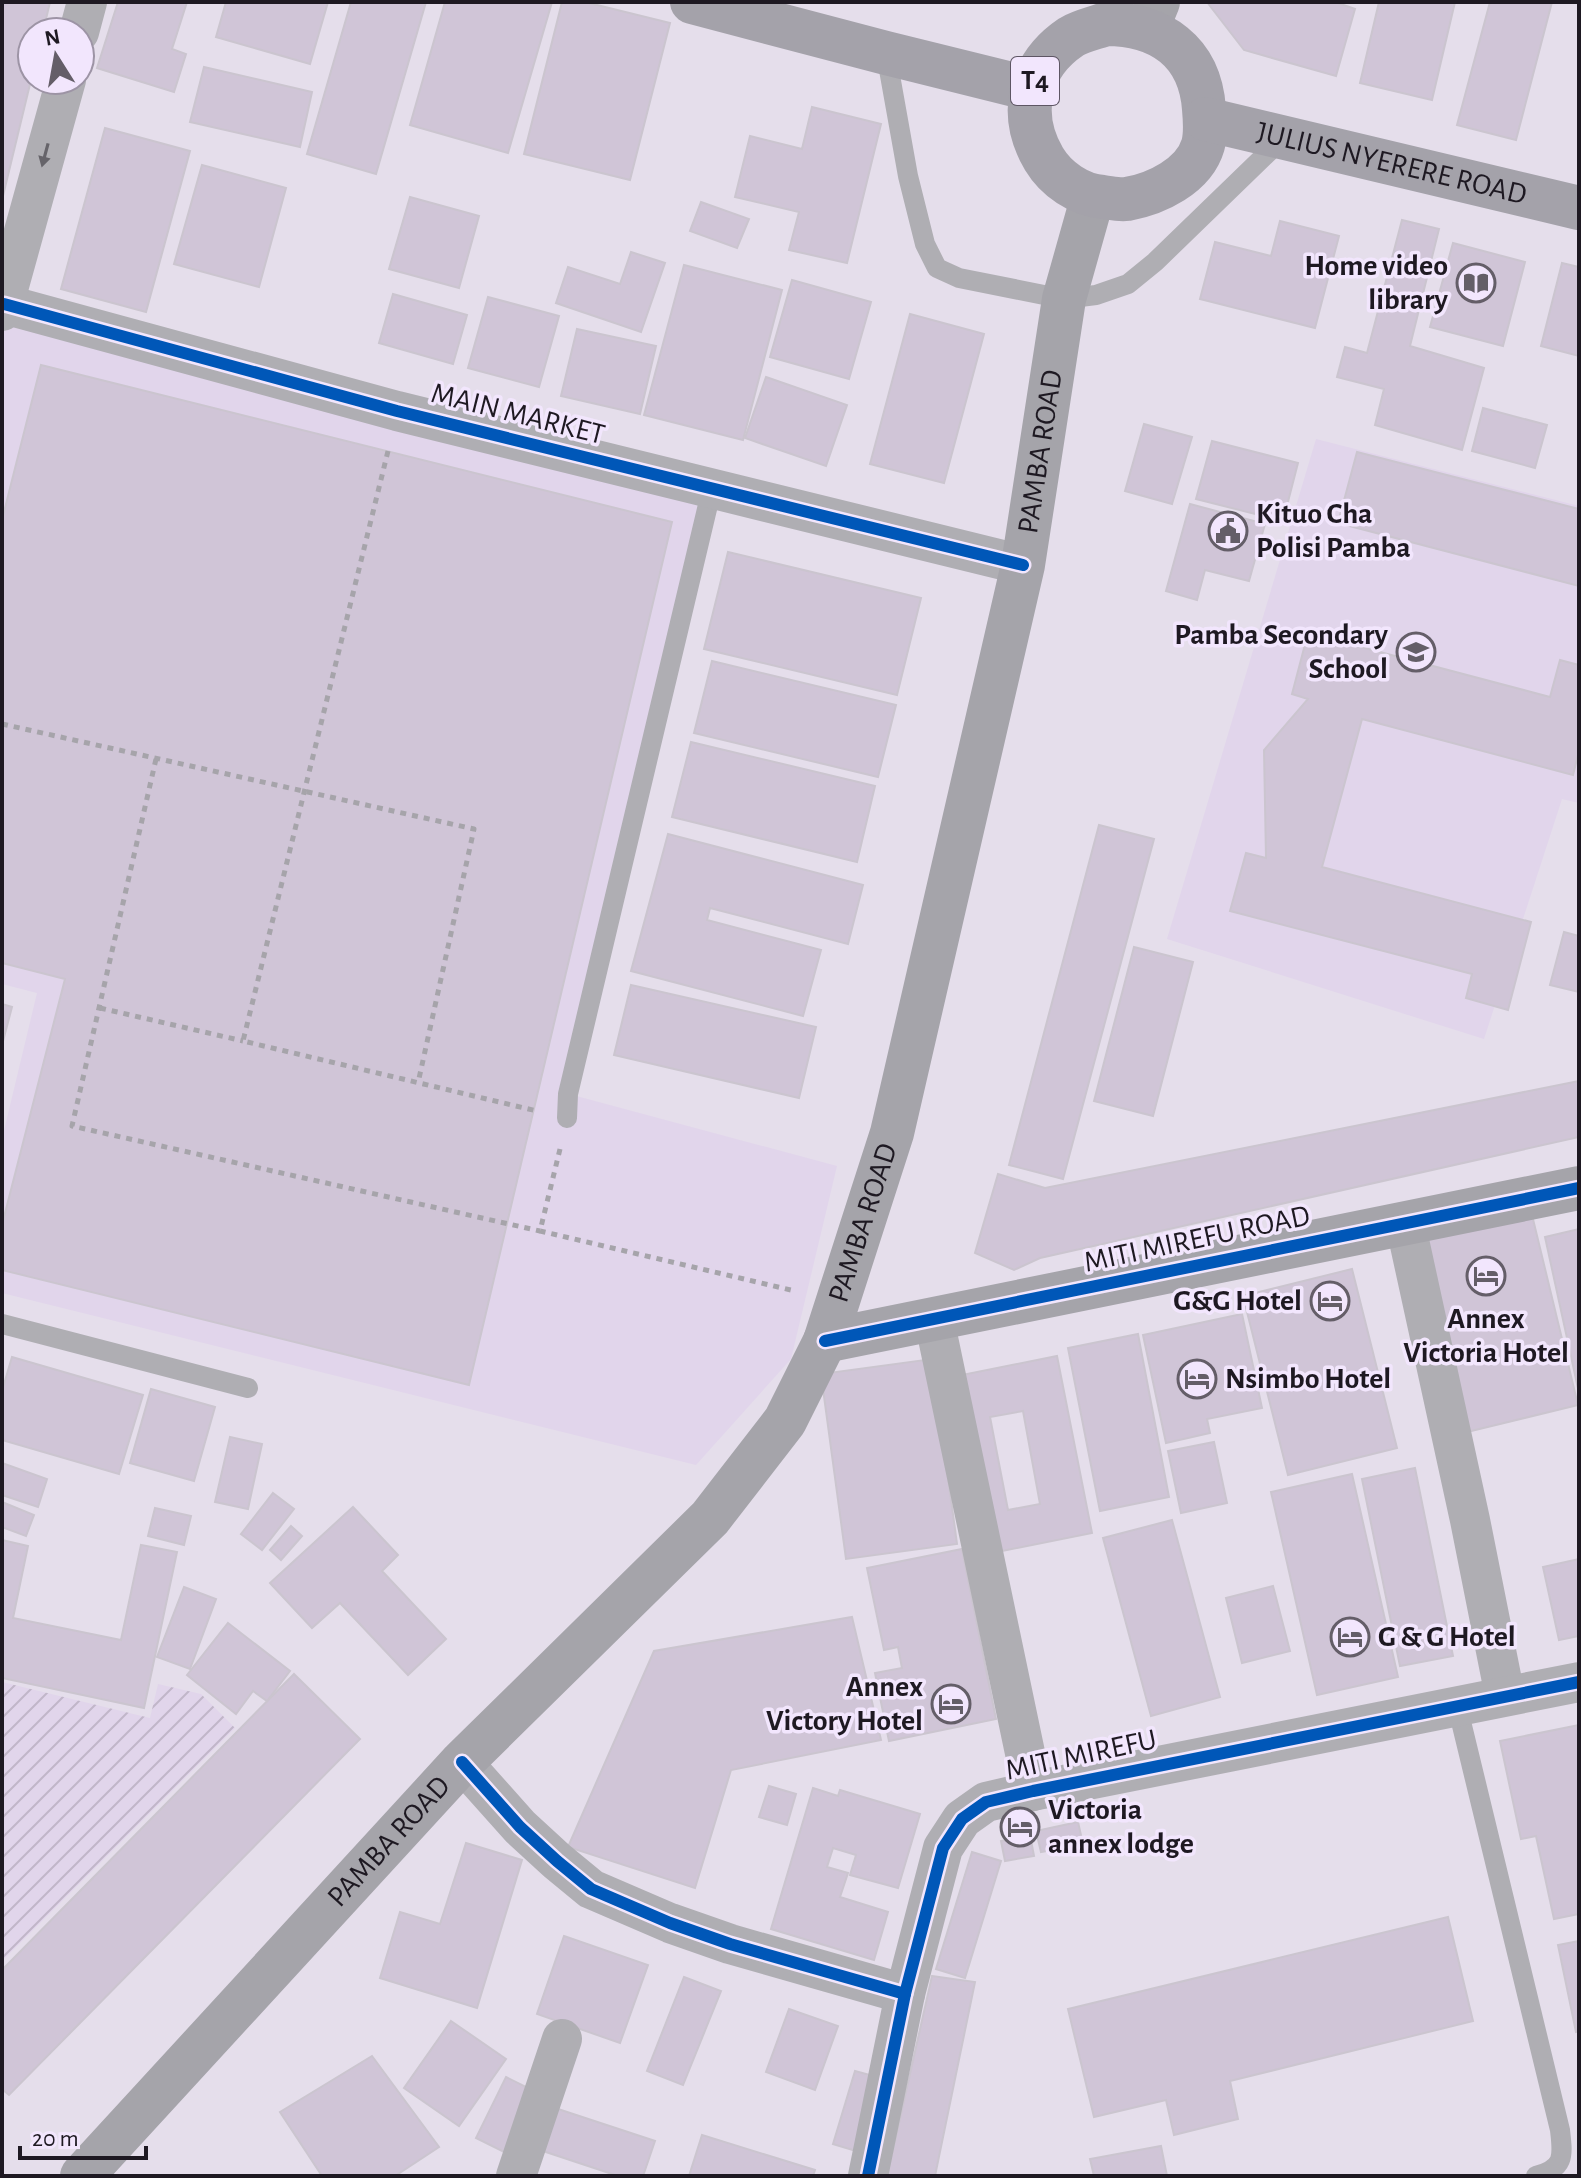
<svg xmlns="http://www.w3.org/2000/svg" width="1581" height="2178" font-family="'Alegreya Sans',sans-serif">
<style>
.built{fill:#e1d5eb}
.industrial{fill:url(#industrial-furrows)}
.building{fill:#d0c5d7;stroke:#cbc5cf;stroke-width:2;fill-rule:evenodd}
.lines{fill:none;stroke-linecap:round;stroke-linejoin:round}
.path{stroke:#a6a4aa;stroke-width:5;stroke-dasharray:6 6;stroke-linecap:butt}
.lane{stroke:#afaeb3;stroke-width:20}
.street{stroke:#afaeb3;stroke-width:40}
.secondary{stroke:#a5a4aa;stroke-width:44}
.highway{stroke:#a4a2aa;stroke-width:44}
.cycleway-casing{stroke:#f2e6fd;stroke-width:17}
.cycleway{stroke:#0057b8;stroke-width:12}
.oneway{fill:#66646a}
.labels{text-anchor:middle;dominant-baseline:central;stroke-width:7;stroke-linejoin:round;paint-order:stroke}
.shield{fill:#f2e6fd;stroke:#5e5664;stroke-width:2}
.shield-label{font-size:28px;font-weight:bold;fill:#1e1922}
.street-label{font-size:30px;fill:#1e1922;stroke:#f2e6fd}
.poi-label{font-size:30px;font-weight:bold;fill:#1e1922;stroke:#f2e6fd;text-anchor:end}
</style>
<defs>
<pattern id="industrial-furrows" width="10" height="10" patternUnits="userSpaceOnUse" patternTransform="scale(2)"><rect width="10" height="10" fill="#e1d5eb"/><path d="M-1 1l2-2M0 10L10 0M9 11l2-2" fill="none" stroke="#c1b6c9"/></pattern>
</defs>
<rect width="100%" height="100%" fill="#e5deeb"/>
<g class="built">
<path d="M2,311l710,177 -143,606 268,72 -46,193 -95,106 -694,-172v-154l35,-146 -35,-9z"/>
<path d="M1316,439l263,67v297l-17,-4 -78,240 -317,-100z"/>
</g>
<path class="industrial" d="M2,1682l148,36 8,-34 43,10 34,34 -233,233z"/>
<g class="building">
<path d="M2,2h48l-7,30h-11v44l-30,124z"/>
<path d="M118,2h69l-15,47 14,5 -12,38 -77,-24z"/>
<path d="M226,2h102l-18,62 -94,-27z"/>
<path d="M351,2h75l-50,172 -69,-20z"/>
<path d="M445,2h107l-44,151 -98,-28z"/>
<path d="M562,2h23l85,21 -40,157 -106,-26z"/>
<path d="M1207,2h128l20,7 -19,67 -92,-26z"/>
<path d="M1379,2h76l-23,98 -72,-17z"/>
<path d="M1490,2h62l-36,138 -59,-15z"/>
<path d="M204,67l108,25 -12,55 -110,-25z"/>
<path d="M812,107l69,17 -34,139 -58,-13 10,-38 -64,-15 15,-61 52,13z"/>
<path d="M105,128l85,23 -44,161 -85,-23z"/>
<path d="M202,165l84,23 -27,99 -85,-23z"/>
<path d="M410,197l69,19 -20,72 -70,-19z"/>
<path d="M701,202l48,17 -12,29 -47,-17z"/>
<path d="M1402,220l37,9 -29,117 74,22 -22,82 -87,-25 9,-36 -47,-12 8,-30 22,6z"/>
<path d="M1280,221l59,15 -24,92 -115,-29 15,-57 56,14z"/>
<path d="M1453,243l72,19 -22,84 -73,-19z"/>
<path d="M631,252l34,11 -24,69 -85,-29 12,-36 52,17z"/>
<path d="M1562,263l17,4v89l-38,-10z"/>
<path d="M684,265l98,25 -39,150 -99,-25z"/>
<path d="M792,280l79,22 -22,77 -79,-22z"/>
<path d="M393,294l74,21 -14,49 -74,-21z"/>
<path d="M488,297l71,19 -20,71 -71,-19z"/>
<path d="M910,314l74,20 -40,149 -74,-19z"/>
<path d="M577,329l79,17 -16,68 -79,-18z"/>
<path d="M41,365l631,157 -203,863 -467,-115v-45l63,-246 -63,-16v-443z"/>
<path d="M766,377l81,28 -21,61 -81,-28z"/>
<path d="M1483,408l64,17 -12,43 -63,-17z"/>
<path d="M1144,424l48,13 -20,67 -47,-13z"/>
<path d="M1212,441l86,22 -15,58 -87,-22z"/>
<path d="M1357,452l222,57v77l-241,-63z"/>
<path d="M1190,504l75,20 -16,57 -44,-11 -8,30 -31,-9z"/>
<path d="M728,552l193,46 -24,97 -193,-46z"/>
<path d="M1308,633l242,64 10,-37 19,5v86l-6,24 -211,-56 -40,148 209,55 -23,88 -42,-12 6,-24 -242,-63 16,-58 20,5 -2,-108 44,-51 -16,-5z"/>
<path d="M712,661l184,44 -18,72 -184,-44z"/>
<path d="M691,742l184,44 -18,76 -185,-45z"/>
<path d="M1099,825l55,14 -91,340 -54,-14z"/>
<path d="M668,834l195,51 -15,59 -138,-36 -3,12 114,30 -18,66 -172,-45z"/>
<path d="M1564,932l15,4v56l-29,-7z"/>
<path d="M1134,947l59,15 -40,154 -59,-15z"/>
<path d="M631,985l185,42 -17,71 -185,-43z"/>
<path d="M2,1004l10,3 -10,38z"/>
<path d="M1579,1081v56l-539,121 -26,12 -39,-17 23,-79 47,14z"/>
<path d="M1532,1215l46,190 -111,27 -46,-191z"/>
<path d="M1579,1229v164l-34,-156z"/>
<path d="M1352,1269l45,179 -109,27 -45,-179z"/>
<path d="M1242,1314l20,94 -55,11 3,14 -44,10 -23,-108z"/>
<path d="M1138,1334l31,163 -69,14 -32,-163z"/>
<path d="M1057,1356l35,177 -100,20 -35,-177zM1023,1411l17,93 -32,6 -18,-93z"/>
<path d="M12,1357l131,38 -24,79 -117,-34v-49z"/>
<path d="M932,1359l25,185 -111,15 -25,-185z"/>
<path d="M151,1389l64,18 -21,74 -64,-18z"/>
<path d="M230,1437l32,7 -14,65 -33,-7z"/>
<path d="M1214,1442l13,61 -46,10 -13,-62z"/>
<path d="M2,1463l45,16 -9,28 -36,-12z"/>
<path d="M1415,1468l38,188 -53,10 -38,-187z"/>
<path d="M1352,1474l46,203 -81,18 -46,-203z"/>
<path d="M273,1493l21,16 -32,41 -21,-16z"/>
<path d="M2,1502l32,13 -8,21 -24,-9z"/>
<path d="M353,1507l45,48 -16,16 64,68 -38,36 -68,-72 -28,25 -42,-45z"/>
<path d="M155,1508l36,8 -7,29 -36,-9z"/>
<path d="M1172,1520l48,177 -69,19 -48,-178z"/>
<path d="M291,1526l11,10 -21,24 -11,-10z"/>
<path d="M2,1540l26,6 -15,72 108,22 20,-95 36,7 -33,156 -142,-30z"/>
<path d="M962,1549l34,170 -107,22 -14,-68 27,-5 -4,-21 -14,3 -17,-82z"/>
<path d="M1579,1559v77l-20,4 -16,-73z"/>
<path d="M1273,1586l17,65 -48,12 -16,-65z"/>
<path d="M184,1587l32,12 -26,70 -33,-12z"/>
<path d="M852,1617l29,123 -150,30 -36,118 -127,-41 86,-196z"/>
<path d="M228,1623l62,48 -23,30 -14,-10 -17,23 -49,-39z"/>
<path d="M294,1674l66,65 -351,356 -7,-6v-119z"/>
<path d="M1579,1725v189l-25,5 -18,-83 -15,3 -21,-98z"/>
<path d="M769,1786l27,8 -9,31 -28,-8z"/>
<path d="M813,1788l25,8 2,-6 80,24 -22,74 -48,-13 6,-20 -23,-7 -6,19 21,6 -8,24 48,15 -14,48 -103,-31z"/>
<path d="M1078,1822l5,22 -42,8 -5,-21z"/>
<path d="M1030,1835l4,21 -29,5 -4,-20z"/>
<path d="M466,1843l56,17 -45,148 -97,-30 20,-66 40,12z"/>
<path d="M972,1852l29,9 -36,117 -29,-9z"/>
<path d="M1448,1917l25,104 -243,60 8,38 -64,16 -8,-35 -72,17 -26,-108z"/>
<path d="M564,1936l84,29 -28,78 -83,-29z"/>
<path d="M1579,1941v90l-3,1 -18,-87z"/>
<path d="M932,1976l43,6 -40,194h-48z"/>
<path d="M684,1977l37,14 -38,94 -36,-14z"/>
<path d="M789,2009l49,17 -23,64 -49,-18z"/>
<path d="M451,2021l55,38 -47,67 -55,-38z"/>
<path d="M372,2056l67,91 -44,29h-73l-42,-64z"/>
<path d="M855,2071l22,6 -21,74 -23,-7z"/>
<path d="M506,2077l32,16 -30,61 -32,-16z"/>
<path d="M555,2108l100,33 -12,35h-25l-78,-26z"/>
<path d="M702,2135l113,35 -2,6h-124z"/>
<path d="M1161,2146l6,30h-73l-4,-17z"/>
</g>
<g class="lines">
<g class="path">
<path d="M388,451l-145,590 294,70"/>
<path d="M2,724l472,105 -56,254"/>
<path d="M156,759l-84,367 468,105"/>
<path d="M100,1008l143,33"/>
<path d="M560,1149l-20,82 255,60"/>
</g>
<g class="lane">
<path d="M886,53l22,123 17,68 12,24 22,10 105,21 32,-4 32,-11 27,-22 128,-124"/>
<path d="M567,1118l1,-24 144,-606"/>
<path d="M2,1324l246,64"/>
<path d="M1457,1705l103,425c3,26 5,38 -24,46"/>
</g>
<g class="street">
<path d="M79,32l8,-30"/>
<path d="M4,304l393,107 626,154"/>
<path d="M2,311l64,-231"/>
<path d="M1405,1222l65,298 35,176"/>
<path d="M934,1319l99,472"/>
<path d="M462,1762l58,65 37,34 34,28 79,34 60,21 175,50"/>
<path d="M516,2176l46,-137"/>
<path d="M868,2176l37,-182 38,-146 19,-29 24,-17 47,-11 546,-109"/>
</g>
<g class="secondary">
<path d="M1147,29l11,-27"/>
<path d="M825,1341l754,-153"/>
<path id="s1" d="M82,2176l380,-414 248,-244 75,-97 40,-80 67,-208 131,-568 41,-266 29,-103"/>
</g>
<g class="highway">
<path d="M692,2l194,51 145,36"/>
<path d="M1106,24c54,0 94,27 98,85 1,11 2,25 -1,36 -9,31 -47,49 -76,54 -8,1 -16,-1 -24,-2 -24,-2 -47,-18 -59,-38 -26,-44 -16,-93 27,-122 10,-6 24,-9 35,-13z"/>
<path id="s2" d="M1205,119l374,89"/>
</g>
<g class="cycleway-casing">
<g id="cycleway">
<path d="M4,304l393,107 626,154"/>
<path d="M825,1341l754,-153"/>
<path d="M462,1762l58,65 37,34 34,28 79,34 60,21 175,50"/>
<path d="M868,2176l37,-182 38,-146 19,-29 24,-17 47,-11 546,-109"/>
</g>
</g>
<use href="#cycleway" class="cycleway"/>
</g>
<defs><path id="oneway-solid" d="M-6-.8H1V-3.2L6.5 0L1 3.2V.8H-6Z" transform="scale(2)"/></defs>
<use class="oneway" href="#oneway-solid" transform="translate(45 155) rotate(105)"/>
<defs>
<g id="library-ring" transform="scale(2)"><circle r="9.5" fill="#f2e6fd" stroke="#645e68" stroke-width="1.5"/><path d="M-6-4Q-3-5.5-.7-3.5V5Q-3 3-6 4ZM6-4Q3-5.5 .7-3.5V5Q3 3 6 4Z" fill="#645e68"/></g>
<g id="civic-ring" transform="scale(2)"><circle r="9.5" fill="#f2e6fd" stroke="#645e68" stroke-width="1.5"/><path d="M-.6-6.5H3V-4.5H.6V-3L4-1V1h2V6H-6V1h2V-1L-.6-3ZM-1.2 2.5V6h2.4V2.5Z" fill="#645e68"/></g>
<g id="school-ring" transform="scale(2)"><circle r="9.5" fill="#f2e6fd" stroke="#645e68" stroke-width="1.5"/><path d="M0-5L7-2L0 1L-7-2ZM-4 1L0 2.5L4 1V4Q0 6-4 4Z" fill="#645e68"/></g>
<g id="hotel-ring" transform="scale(2)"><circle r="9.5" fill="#f2e6fd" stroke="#645e68" stroke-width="1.5"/><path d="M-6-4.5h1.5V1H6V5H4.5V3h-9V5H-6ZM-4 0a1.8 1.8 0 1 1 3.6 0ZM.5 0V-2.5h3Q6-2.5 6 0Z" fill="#645e68"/></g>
</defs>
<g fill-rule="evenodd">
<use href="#library-ring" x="1476" y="283"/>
<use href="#civic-ring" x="1228" y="531"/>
<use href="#school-ring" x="1416" y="652"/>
<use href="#hotel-ring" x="1486" y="1276"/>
<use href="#hotel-ring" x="1330" y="1301"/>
<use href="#hotel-ring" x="1197" y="1379"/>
<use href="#hotel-ring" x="1350" y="1637"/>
<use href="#hotel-ring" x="951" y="1704"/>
<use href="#hotel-ring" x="1020" y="1827"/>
</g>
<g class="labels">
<rect class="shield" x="1011" y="57" width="48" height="48" rx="6"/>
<g class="shield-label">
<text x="1035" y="81">T4</text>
</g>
<g class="street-label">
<text stroke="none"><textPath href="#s2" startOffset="192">JULIUS NYERERE ROAD</textPath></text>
<text transform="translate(518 414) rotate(14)">MAIN MARKET</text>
<text stroke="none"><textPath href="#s1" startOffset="2038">PAMBA ROAD</textPath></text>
<text stroke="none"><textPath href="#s1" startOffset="1246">PAMBA ROAD</textPath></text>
<text transform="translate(1197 1239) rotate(-12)">MITI MIREFU ROAD</text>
<text transform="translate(1081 1755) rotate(-12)">MITI MIREFU</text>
<text stroke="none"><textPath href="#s1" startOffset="454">PAMBA ROAD</textPath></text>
</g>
<g class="poi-label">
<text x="1448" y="266">Home video<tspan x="1448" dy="34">library</tspan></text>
<text x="1256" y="514" text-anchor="start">Kituo Cha<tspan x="1256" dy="34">Polisi Pamba</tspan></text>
<text x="1388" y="635">Pamba Secondary<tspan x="1388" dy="34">School</tspan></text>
<text x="1302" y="1301">G&amp;G Hotel</text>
<text x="1486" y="1319" text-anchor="middle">Annex<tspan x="1486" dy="34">Victoria Hotel</tspan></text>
<text x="1225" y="1379" text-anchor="start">Nsimbo Hotel</text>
<text x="1378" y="1637" text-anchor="start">G &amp; G Hotel</text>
<text x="923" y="1687">Annex<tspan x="923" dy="34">Victory Hotel</tspan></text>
<text x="1048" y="1810" text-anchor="start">Victoria<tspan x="1048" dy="34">annex lodge</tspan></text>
</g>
</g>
<rect width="1581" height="2178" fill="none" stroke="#1e1922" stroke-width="8"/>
<g transform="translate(56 56) rotate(349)"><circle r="38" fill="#f2e6fd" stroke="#9d94a5" stroke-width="2"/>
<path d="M0-6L14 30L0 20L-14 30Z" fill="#645e68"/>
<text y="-12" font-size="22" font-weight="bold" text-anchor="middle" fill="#1e1922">N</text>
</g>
<path d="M20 2146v12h126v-12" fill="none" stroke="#1e1922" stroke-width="4"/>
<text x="32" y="2146" font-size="24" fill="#1e1922" stroke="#f2e6fd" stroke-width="6" paint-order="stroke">20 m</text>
</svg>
